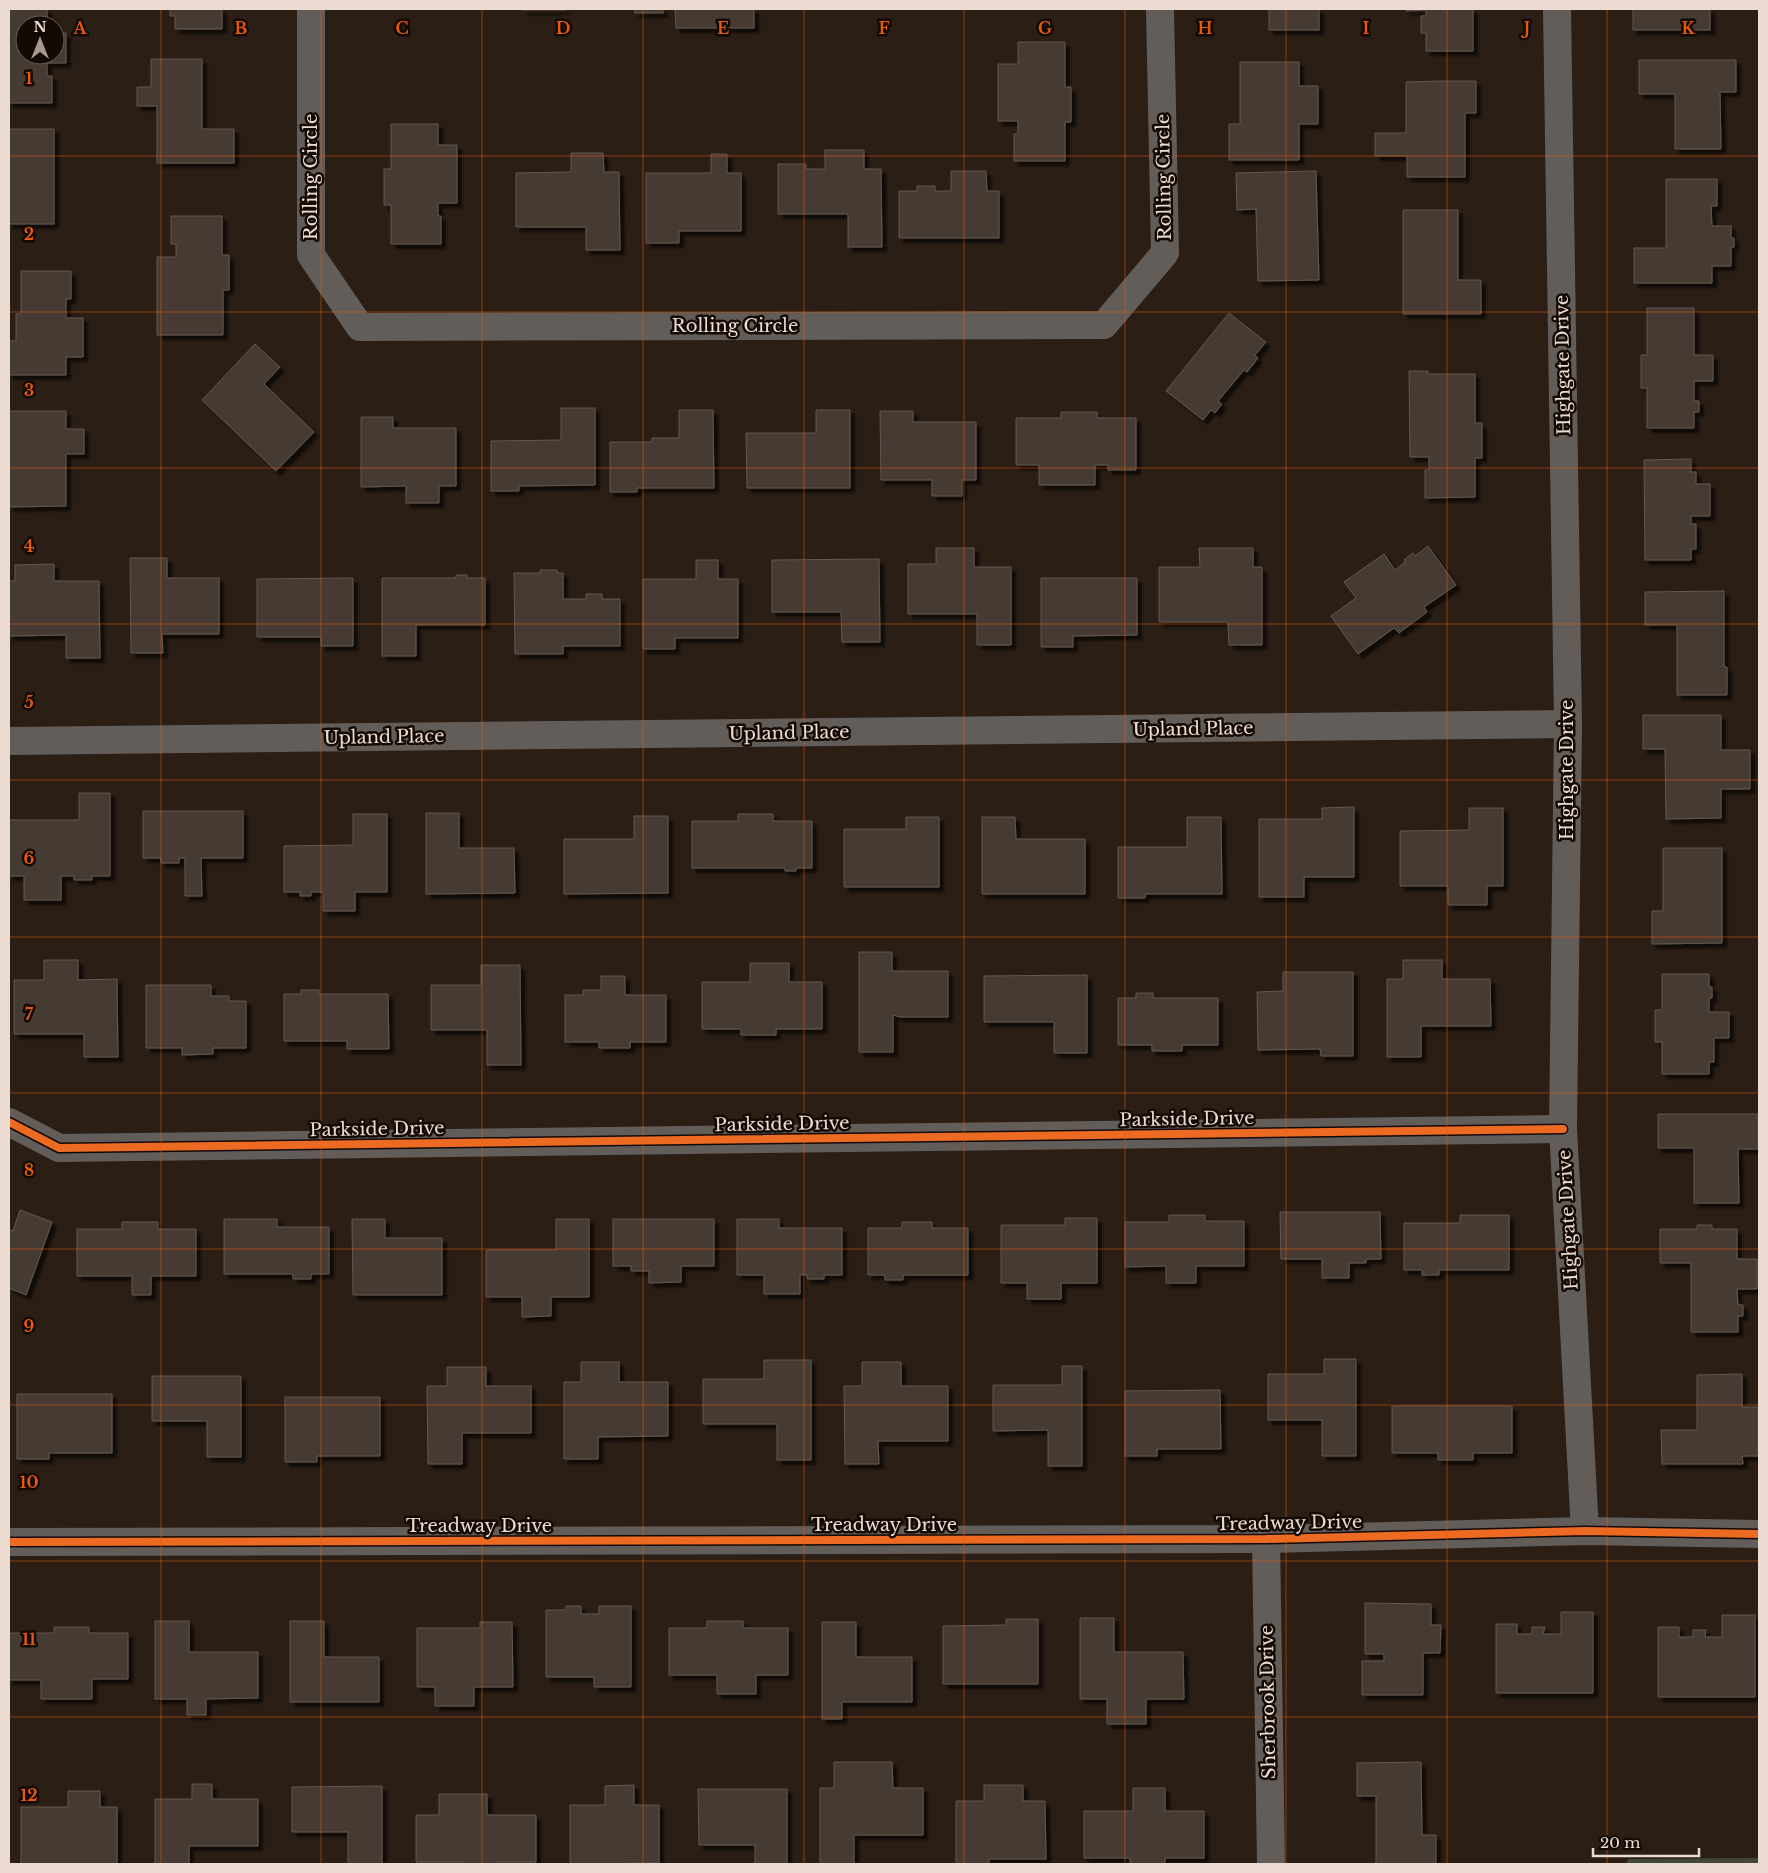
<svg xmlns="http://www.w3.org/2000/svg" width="1768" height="1873" font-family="'Libre Baskerville',serif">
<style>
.green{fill:#424735}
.building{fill:#453a32;stroke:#635951;filter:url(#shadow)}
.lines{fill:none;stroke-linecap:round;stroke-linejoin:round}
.minor{stroke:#635d5a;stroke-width:28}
.cycleway-casing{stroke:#140a04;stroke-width:11}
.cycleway{stroke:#ed6a23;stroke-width:8}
.grid{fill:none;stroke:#e8590c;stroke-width:1;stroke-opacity:0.55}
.labels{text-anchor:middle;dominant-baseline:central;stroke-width:5;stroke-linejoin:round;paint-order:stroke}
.street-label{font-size:18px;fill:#ebdbd1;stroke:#140a04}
.grid-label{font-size:16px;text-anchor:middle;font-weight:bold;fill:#e8590c;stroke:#140a04;stroke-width:5;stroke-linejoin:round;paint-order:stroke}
</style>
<defs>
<filter id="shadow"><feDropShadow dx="4.5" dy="4.5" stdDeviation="1" flood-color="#0009"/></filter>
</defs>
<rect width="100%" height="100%" fill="#2a1e15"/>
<path class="green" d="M1759,1858v6h-133l2,-5z"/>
<g class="building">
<path d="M9,9h38v16h-22v30h30v-22h11v30h-19v13h5v27h-43z"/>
<path d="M170,9h52v20h-47v-13h-5z"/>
<rect x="522" y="9" width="43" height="1"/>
<rect x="635" y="9" width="28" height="4"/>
<path d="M675,9h79v19h-78z"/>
<rect x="1269" y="9" width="50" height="21"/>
<path d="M1406,9h67v42h-47v-18h-5v-17h5v-6l-20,1z"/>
<rect x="1633" y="9" width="77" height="21"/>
<path d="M1018,42h47v45h6v35h-6v39h-51v-27h4v-13h-20v-57h20z"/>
<path d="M151,59h51v70h32v34h-77v-57h-20v-19h14z"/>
<path d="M1639,60h97v32h-16l1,57h-46v-55h-36z"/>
<path d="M1240,62h59v24h19v38h-19v36h-70v-36h11z"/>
<path d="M1440,81h36v32h-11v64h-58v-21h-32v-23h31v-51z"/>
<path d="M391,124h47v21h19v58h-19v13h3v28h-50v-39h-7v-36h7z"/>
<rect x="9" y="129" width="45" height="95"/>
<path d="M825,150h39v19h17l1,78h-34v-33h-70v-50h28v5h19z"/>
<path d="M571,153h32l1,19h15l1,78h-34v-23h-70v-54l55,-1z"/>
<path d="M711,154h16v19h14v58h-62v12h-33v-70h65z"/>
<path d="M951,171h35l1,20h12v47h-100v-47h18v-5h18v5h16z"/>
<path d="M1316,171l3,109 -61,1 -2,-72 -19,1 -1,-37z"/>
<path d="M1666,179h51v27h-6l1,20h19v12h3v9h-3v19h-19v17h-78v-35h32z"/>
<path d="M1403,210h55v70h23v34h-78z"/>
<path d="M171,216h51v39h7v35h-6v45h-66v-78h19v-13h-5z"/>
<path d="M21,271h50v28h-5v19h17v39h-17v18h-57v-34h7v-27h5z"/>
<path d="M1647,308h47v47h19v26h-19v20h5v11h-5v16h-47v-40h-6v-33h6z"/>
<path d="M1229,313l37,29 -11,13 3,3 -11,14 -3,-2 -26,31 4,3 -7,9 -4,-3 -8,10 -37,-29z"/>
<path d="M255,344l25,23 -16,17 50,48 -38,39 -74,-71z"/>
<path d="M1409,371h19v3h47v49h7v35h-7v39l-50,1v-28h4v-13h-19z"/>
<path d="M561,408h34v77l-76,1v5h-28v-50l70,-1z"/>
<path d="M679,410h34l1,78h-77v4h-27v-50h42v-4h27z"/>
<path d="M816,410h34v78h-103l-1,-55h70z"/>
<path d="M9,411h57v18h18v25h-18v52l-57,1z"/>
<path d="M880,411h33v11h63v58h-14v16h-30v-16h-51z"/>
<path d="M1061,412h36v6h39v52h-28v-5h-13v20h-56v-20h-23v-47h45z"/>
<path d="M361,417h32v11h63v58h-17v17h-33v-17l-45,1z"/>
<path d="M1691,459v13h5v12h14v32h-19v8h5v25h-5v11h-46l-1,-100z"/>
<path d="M1428,546l28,39 -32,22 3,5 -28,21 -5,-5 -36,26 -27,-38 25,-18 -12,-16 40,-28 11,16 10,-8 -1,-2 9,-7 2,3z"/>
<path d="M936,548h38v19h37v78h-34v-31h-69v-50h28z"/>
<path d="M1199,548h54v19h9v78h-33l-1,-23h-69v-55h41z"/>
<path d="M130,558h37v20h52v56h-57l1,19h-32z"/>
<path d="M879,559l1,83h-38l-1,-30h-69v-52z"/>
<path d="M696,560h22v19h20v59h-63v11h-32v-70h53z"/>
<path d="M54,564v17h45l1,77h-34v-23l-57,1v-55h6v-16z"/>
<path d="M540,570h17v3h6v26h23v-5h16v5h18v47h-57v8h-48l-1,-81h26z"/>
<path d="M456,575h11v3h18v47h-69v31h-34v-78h74z"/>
<path d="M353,578v68h-32v-9h-64v-58z"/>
<path d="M1041,578h96v57l-64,1v11h-32z"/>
<path d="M1724,591v76h3v28h-50v-70h-32v-33z"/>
<path d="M1643,715h78v35h29v39h-29v29l-55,1 -1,-70h-22z"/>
<path d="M79,793h31v83h-18v4h-18v-4h-13v24h-37v-24h-15v-56h70z"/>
<path d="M1354,807v70h-50v20h-45v-78h63v-11z"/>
<path d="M1469,808h34v78h-16v19h-39v-19h-48v-55l69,-1z"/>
<path d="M143,811h100v47h-42l1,38h-17v-38h-6v5h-18v-5h-18z"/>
<path d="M426,813h33v35h55l1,45 -89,1z"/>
<path d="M353,814h34v78h-32v19h-32v-19h-12v4h-11v-4h-16v-46l69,-1z"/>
<path d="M738,814h35v7h39v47h-16v3h-11v-3h-93v-47h46z"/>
<path d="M634,816h34v77l-104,1v-55h70z"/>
<path d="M906,817h33v70h-95v-58h62z"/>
<path d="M982,817h33l1,22h69v55h-103z"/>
<path d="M1187,817h34l1,77h-77v4h-27v-51h69z"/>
<path d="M1663,848h59v95l-70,1v-33h11z"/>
<path d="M859,952h33v19h56v46h-48l-7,-2v37h-34z"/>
<path d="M44,960h34v20l39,-1 1,78h-34v-23h-70v-54h30z"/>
<path d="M1403,960h39v19h48l1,47h-70v31h-34v-78h16z"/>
<path d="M750,963h39v19h33v47h-46v6h-35v-6h-39v-47h48z"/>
<path d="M481,965h39l1,100h-34v-35h-56v-45h50z"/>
<path d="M1283,972h70v84h-32l-1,-7 -62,1 -1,-58 26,-1z"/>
<path d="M1662,974h47v13h3v11h-3v14h20v26h-15v24h-5v12h-47v-32h-7v-32h7z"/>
<path d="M1087,975v78h-33v-31h-70v-46z"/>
<path d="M601,976h24v19h41v47h-36v6h-31v-6h-34v-47h18v-5h18z"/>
<path d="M146,985h65v11h18v5h17v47h-33v6l-31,1v-7h-36z"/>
<path d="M301,990h18v4h69l1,55h-42v-8h-63v-47h17z"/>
<path d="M1136,993h17v5h65v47h-36v6h-30v-6h-34v-47h18z"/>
<path d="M1658,1114h100v35h-20l1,54h-45v-55h-36z"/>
<path d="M20,1210l32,12 -26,73 -17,-7v-58l4,1z"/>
<path d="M1280,1212h100l1,47h-15v4h-17v15h-27v-19h-41z"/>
<path d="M1169,1215h36v6h39v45h-48v17h-30v-17l-41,1v-45h44z"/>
<path d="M1460,1215h49v55h-70v5h-17v-5h-18v-47h56z"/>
<path d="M1065,1218h32v65h-36v16h-34v-16h-26v-58h64z"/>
<path d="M224,1219h53v8h52v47h-18v5h-18v-5h-69z"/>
<path d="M352,1219h33v19h57v57h-89z"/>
<path d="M556,1219h33v78h-38v19l-29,1v-20h-36v-47h70z"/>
<path d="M613,1219h101v47h-33v16l-32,1v-12h-18v-5h-18z"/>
<path d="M737,1219h42v9h63v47h-18v4h-17v-4h-7v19h-36v-19h-27z"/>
<path d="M122,1222h36v7h38v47h-45v19h-19v-19h-55v-47h45z"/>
<path d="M902,1222h30v6h36v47h-65v5h-18v-5h-17v-47h34z"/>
<path d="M1697,1225h15v4h25v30h20v30h-20l1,16h5v11h-5v16h-47v-69h-31v-34h37z"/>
<path d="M1324,1359h32v97h-34v-36h-54v-46h56z"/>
<path d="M764,1360h47v100h-34v-36h-74v-45h61z"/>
<path d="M581,1362h38v20h49v54l-70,1v22h-34v-77h17z"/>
<path d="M862,1362h39v24h47v55h-70l1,23h-34l-1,-78h18z"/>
<path d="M1062,1366h20v100h-34v-36l-55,1v-46h69z"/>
<path d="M447,1367h39v19h45v47h-69v31h-34l-1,-78h20z"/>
<path d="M1742,1374v33h16v49h-16l1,8h-81l-1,-34h36v-55z"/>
<path d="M152,1376h89v81h-34v-36h-55z"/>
<path d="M1220,1390l1,59h-64v7h-32v-65z"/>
<path d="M17,1394h95v59h-63v6h-32z"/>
<path d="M285,1397h95v59h-63v6h-32z"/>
<path d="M1392,1406h120v47h-39v7h-35v-7h-46z"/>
<path d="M1365,1603l66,1v21h10l-1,28h-17v42h-61v-34h22v-7h-19z"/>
<path d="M566,1606h15v8h18v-8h32v81h-37v-10h-48v-67h20z"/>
<path d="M1561,1612h32v81h-97v-69h21v10h15v-7h13l-2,7h18z"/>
<path d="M1722,1615h33v82h-97v-70h21v10h14v-7h13l-1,7h17z"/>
<path d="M1080,1618h34v34h69l1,47h-38v25h-39v-25h-27z"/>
<path d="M1006,1619h32v65h-95v-58l63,-1z"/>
<path d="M155,1621h34v31h69v46l-52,1v16h-19v-16h-32z"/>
<path d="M290,1621h34v36h55v45h-89z"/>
<path d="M707,1621h36v7h45v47h-32v19h-39v-19h-48v-47h38z"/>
<path d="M480,1622h32l1,65h-39v19h-39v-19h-18v-59h63z"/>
<path d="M822,1622h34v35h56v45h-70v17h-20z"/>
<path d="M54,1627h35v6h39v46h-36v20h-51v-19h-32v-47h45z"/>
<path d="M834,1762h58l1,26h30v47h-69v29h-34v-76h14z"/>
<path d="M1421,1762l1,73h14v29h-60v-68h-19v-33z"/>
<path d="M192,1784h20v15h46v47h-69v18h-34v-65h37z"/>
<path d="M634,1785v20h25v58l-89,1v-59h35v-19z"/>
<path d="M984,1785h39v16h22l1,58h-57v5h-33v-63h28z"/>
<path d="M382,1786v78h-34v-32h-56v-45z"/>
<path d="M1133,1788h32v23h39v47h-39v6h-35v-6h-46v-47h49z"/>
<path d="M698,1789h89v75h-32v-19h-56z"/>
<path d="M68,1791h32v16h17v57h-96v-57h47z"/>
<path d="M439,1794h48v21h49v47h-39v2h-35v-2h-46v-47h23z"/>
</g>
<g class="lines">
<g class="minor">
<path d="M311,9v246l49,72 744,-2 61,-72 -5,-244"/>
<path d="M1557,9l11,715 -5,405 22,402"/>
<path d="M9,741l1559,-17"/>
<path d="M9,1122l50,26 1504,-19"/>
<path d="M1266,1539l5,325"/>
<path d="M9,1542l1257,-3 319,-8 174,3"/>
</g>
<g class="cycleway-casing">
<g id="cycleway">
<path d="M9,1122l50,26 1504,-19"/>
<path d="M9,1542l1257,-3 319,-8 174,3"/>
</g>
</g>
<use href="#cycleway" class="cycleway"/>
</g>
<path class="grid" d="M161,9v1855M321,9v1855M482,9v1855M643,9v1855M804,9v1855M964,9v1855M1125,9v1855M1286,9v1855M1447,9v1855M1607,9v1855M9,156h1750M9,312h1750M9,468h1750M9,624h1750M9,780h1750M9,937h1750M9,1093h1750M9,1249h1750M9,1405h1750M9,1561h1750M9,1717h1750"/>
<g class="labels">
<g class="street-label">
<text transform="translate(311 177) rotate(-90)">Rolling Circle</text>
<text transform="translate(1164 177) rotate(-91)">Rolling Circle</text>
<text x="735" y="326">Rolling Circle</text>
<text transform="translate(1563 365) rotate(-91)">Highgate Drive</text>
<text transform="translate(1193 729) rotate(-1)">Upland Place</text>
<text transform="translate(789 733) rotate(-1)">Upland Place</text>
<text transform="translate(384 737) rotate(-1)">Upland Place</text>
<text transform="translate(1567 770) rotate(-90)">Highgate Drive</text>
<text transform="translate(1187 1119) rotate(-1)">Parkside Drive</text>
<text transform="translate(782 1124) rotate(-1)">Parkside Drive</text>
<text transform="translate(377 1129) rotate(-1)">Parkside Drive</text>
<text transform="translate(1568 1220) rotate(-93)">Highgate Drive</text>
<text transform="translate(1289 1523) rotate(-1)">Treadway Drive</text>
<text x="884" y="1525">Treadway Drive</text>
<text x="479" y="1526">Treadway Drive</text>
<text transform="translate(1268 1702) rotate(-91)">Sherbrook Drive</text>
</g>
</g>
<g class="grid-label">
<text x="80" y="34">A</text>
<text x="241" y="34">B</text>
<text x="402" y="34">C</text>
<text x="563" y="34">D</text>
<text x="723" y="34">E</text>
<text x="884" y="34">F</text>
<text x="1045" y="34">G</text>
<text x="1205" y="34">H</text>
<text x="1366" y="34">I</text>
<text x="1527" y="34">J</text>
<text x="1688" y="34">K</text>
<text x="29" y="84">1</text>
<text x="29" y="240">2</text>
<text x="29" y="396">3</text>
<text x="29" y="552">4</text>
<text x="29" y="708">5</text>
<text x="29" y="864">6</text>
<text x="29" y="1020">7</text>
<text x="29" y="1176">8</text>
<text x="29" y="1332">9</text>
<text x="29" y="1488">10</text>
<text x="29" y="1645">11</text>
<text x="29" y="1801">12</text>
</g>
<rect width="1768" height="1873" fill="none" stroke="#ebdbd1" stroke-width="20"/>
<g transform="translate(40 40)"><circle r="24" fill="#140a04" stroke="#6a5e56"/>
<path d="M0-4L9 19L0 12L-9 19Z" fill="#a7998f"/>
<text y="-8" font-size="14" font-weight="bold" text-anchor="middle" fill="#ebdbd1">N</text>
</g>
<path d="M1593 1848v8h106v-8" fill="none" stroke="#ebdbd1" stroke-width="2.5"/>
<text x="1600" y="1848" font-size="15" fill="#ebdbd1" stroke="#140a04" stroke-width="4" paint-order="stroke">20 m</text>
</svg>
